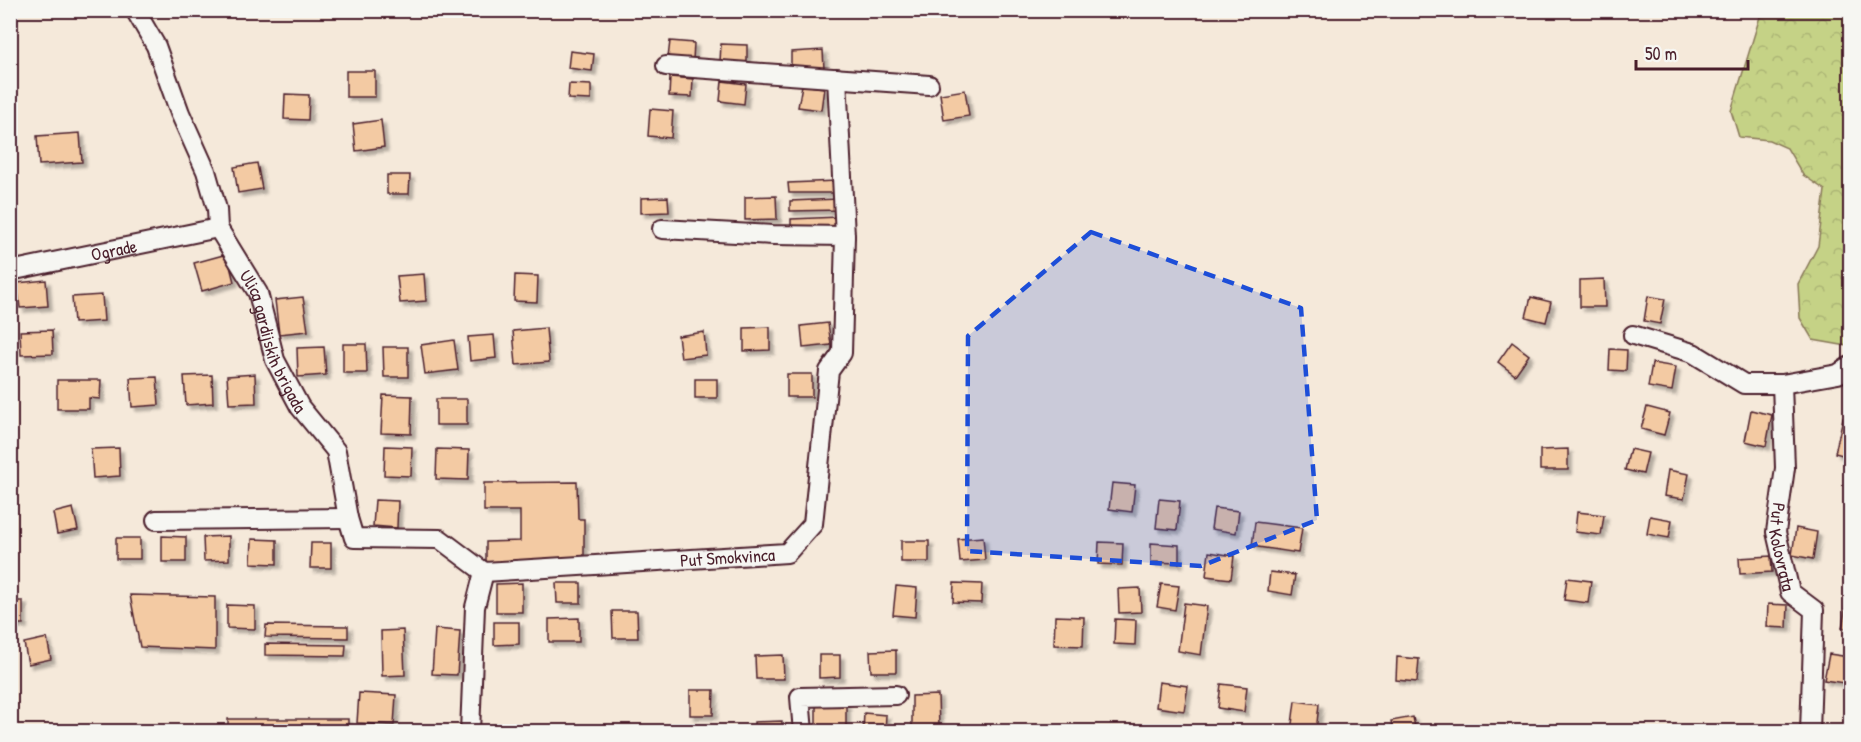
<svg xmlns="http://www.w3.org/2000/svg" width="1861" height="742" font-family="'Patrick Hand',sans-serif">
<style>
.forest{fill:url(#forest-crowns);stroke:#887858;stroke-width:1.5}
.building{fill:#f3caa3;stroke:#4a1f2b;stroke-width:1.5;filter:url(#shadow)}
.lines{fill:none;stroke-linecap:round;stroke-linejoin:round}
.minor-casing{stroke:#4a1f2b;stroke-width:22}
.minor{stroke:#f6f6f2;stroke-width:18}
.marked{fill:#1d4ed8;fill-opacity:0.2;stroke:#1d4ed8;stroke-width:4.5;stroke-dasharray:12 8;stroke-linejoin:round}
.labels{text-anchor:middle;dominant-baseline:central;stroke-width:4.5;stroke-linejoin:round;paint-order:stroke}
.street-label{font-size:18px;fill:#4a1f2b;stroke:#f6f6f2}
</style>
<defs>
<pattern id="forest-crowns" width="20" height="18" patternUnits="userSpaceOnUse" patternTransform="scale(1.5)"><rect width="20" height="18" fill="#c5d286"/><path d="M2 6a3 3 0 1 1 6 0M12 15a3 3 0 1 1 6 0" fill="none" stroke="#abb474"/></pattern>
<filter id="shadow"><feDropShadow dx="4" dy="4" stdDeviation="1.5" flood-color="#0004"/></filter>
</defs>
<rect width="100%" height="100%" fill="#f5e9da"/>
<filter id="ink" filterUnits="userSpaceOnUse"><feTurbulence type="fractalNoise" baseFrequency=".0167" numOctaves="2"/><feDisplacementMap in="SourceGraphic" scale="12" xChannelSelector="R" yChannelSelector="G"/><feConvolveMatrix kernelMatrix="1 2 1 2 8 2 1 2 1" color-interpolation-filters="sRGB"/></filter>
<g filter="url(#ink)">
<path class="forest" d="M1762,10l88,1v334l-3,1 -34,-6 -13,-22 -2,-34 20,-38 7,-56 -22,-15 -16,-27 -18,-8 -30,-3 -8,-26z"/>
<g class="building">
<path d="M670,41l24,2 -1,17 -25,-2z"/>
<path d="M721,44l26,1v18l-27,-1z"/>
<path d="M823,50l1,19 -33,1v-18z"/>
<path d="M570,51l24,3 -2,17 -24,-3z"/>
<rect x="346" y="71" width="29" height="26"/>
<path d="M670,77l23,2 -1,18 -23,-1z"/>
<path d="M722,81l24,3 -2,20 -24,-3z"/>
<path d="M569,84l22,1v15l-23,-1z"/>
<path d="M802,85l22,3 -3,22 -23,-3z"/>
<path d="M965,90l4,26 -25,4 -4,-26z"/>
<path d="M285,94l24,1 -1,25 -24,-1z"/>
<path d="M650,109l23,2 -2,27 -23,-2z"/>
<path d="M381,120l3,27 -28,4 -3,-27z"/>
<path d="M80,133l2,29 -43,3 -2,-29z"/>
<path d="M257,163l5,26 -24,4 -4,-26z"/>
<path d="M387,175h23l-1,19h-22z"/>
<path d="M837,181v12h-48l-1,-10z"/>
<path d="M776,196l1,23 -32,1v-23z"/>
<path d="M668,197l1,15 -28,1v-15z"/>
<path d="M838,199l1,11 -49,1v-10z"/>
<path d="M839,217l1,11 -49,1v-10z"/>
<path d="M227,254l7,28 -32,9 -8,-28z"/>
<path d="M424,274l2,27 -26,2 -3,-27z"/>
<path d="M515,275l23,1 -1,26 -23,-1z"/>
<path d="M1604,279l1,28h-25v-27z"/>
<path d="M46,280l2,26 -28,2 -3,-25z"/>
<path d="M102,295l2,26 -30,2 -2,-26z"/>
<path d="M1648,296l17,3 -5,25 -16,-3z"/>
<path d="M303,297l5,34 -29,3 -4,-34z"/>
<path d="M1531,297l20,5 -5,20 -20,-5z"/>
<path d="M828,323l3,22 -28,3 -2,-22z"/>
<path d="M770,327v23l-26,1v-23z"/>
<path d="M546,328l3,34 -33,3 -3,-34z"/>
<path d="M52,330l1,24 -32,1 -1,-24z"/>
<path d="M704,332l2,23 -25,3 -3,-22z"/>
<path d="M494,335l2,23 -26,3 -2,-24z"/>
<path d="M454,340l4,30 -33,4 -4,-29z"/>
<path d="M1512,342l17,13 -14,20 -17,-13z"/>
<path d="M343,344h23l1,29h-24z"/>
<path d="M324,347l2,28 -28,2 -1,-29z"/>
<path d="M383,347h25v30h-24z"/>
<path d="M1610,349l17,1 -1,21 -17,-1z"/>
<path d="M1652,363l24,4 -4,24 -24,-4z"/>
<path d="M255,374l1,29 -27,1 -2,-28z"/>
<rect x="787" y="374" width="25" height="23"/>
<path d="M212,375l1,28 -27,2 -2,-29z"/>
<path d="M157,377l2,28 -27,2 -2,-29z"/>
<rect x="695" y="379" width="22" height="19"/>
<path d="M57,380h44l-1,19 -11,-1v11h-32z"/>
<path d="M383,395l29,1 -1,38 -30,-1z"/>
<rect x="436" y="399" width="31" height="26"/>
<path d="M1647,407l23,6 -6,22 -23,-6z"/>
<path d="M1751,410l21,5 -6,31 -21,-5z"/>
<path d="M1843,418l7,2v37l-15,-4z"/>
<path d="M385,446l27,1 -1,29 -27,-1z"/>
<path d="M119,448l1,28 -27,2 -2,-29z"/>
<path d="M437,449l32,1 -1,30 -32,-1z"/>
<path d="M1568,449v21h-28v-20z"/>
<path d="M1630,449l18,4 -5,21 -18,-4z"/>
<path d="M1668,470l21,4 -5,25 -20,-3z"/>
<path d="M577,482l1,37h6v44l-98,1v-22l34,-1v-30h-36v-28z"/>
<path d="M1112,483l23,2 -3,27 -23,-3z"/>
<path d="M1159,499l21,2 -3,29 -21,-2z"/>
<path d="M375,500l23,1 -1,27 -24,-2z"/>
<path d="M73,508l5,22 -21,4 -4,-21z"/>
<path d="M1214,508l25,3 -3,22 -25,-4z"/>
<path d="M1577,512l27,3 -3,20 -26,-3z"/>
<path d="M1650,516l22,4 -3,18 -22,-4z"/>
<path d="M1255,522l47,6 -4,25 -46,-7z"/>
<path d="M1796,528l21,4 -4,27 -21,-4z"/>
<path d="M162,536l24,1v25h-24z"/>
<path d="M229,536v24l-25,1 -1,-24z"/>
<path d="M983,537l2,23 -25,2 -2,-23z"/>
<rect x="116" y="538" width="24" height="21"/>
<path d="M252,539l25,1v24l-26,-1z"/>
<rect x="901" y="541" width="28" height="21"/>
<path d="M1099,542l24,1 -1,22 -24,-1z"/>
<path d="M311,543h20v25h-21z"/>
<path d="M1151,543l28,2v18l-28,-1z"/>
<path d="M1209,552l25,4 -3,23 -25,-3z"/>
<path d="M1771,556l1,16 -32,2 -1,-16z"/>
<path d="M1270,572l25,3 -3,20 -24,-4z"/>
<path d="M1567,578l24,3 -3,22 -24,-3z"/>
<path d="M522,583v29h-26v-28z"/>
<path d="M556,583h25v20h-24z"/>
<path d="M954,583l28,1 -1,19 -28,-1z"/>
<path d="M1161,584l18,2 -4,24 -18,-3z"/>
<path d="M896,586l21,2 -2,29 -22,-2z"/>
<path d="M1140,588l1,24 -22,1 -1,-24z"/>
<path d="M1848,593l2,1v35l-8,-1z"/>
<path d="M130,595l85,2v53l-75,-3z"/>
<rect x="10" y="601" width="13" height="23"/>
<path d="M1184,603l23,3 -6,49 -23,-4z"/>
<path d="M1768,604l20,1 -1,23 -20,-1z"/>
<path d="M227,605l28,1v23l-28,-1z"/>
<path d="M612,611h25l1,27h-25z"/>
<path d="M1055,616l29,1 -1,29 -29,-1z"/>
<path d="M579,618v24h-30v-23z"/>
<path d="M1115,619l21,1 -1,25 -21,-1z"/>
<path d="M494,622h25v22l-25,1z"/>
<path d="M266,625l82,1v12l-83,-1z"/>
<path d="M435,629l25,2 -3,44 -25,-1z"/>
<path d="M403,630l2,45 -23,1 -1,-45z"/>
<path d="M47,638l4,21 -23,5 -4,-21z"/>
<path d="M265,644l81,1 -1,11 -80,-1z"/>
<path d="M896,650v22h-25l-1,-21z"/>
<path d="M1829,654l20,3 -5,26 -20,-3z"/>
<path d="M783,655l1,24h-28l-1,-23z"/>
<path d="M819,655h21v22l-21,1z"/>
<path d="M1397,657l22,2 -2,23 -21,-2z"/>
<path d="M1159,682l29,4 -4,25 -28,-4z"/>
<path d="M1221,684l26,3 -3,25 -26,-4z"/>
<path d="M690,690h24l-1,25h-23z"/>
<path d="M359,693l37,2 -2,30 -37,-2z"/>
<path d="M938,695l1,32h-27v-31z"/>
<path d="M1295,701l24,3 -3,28h-25z"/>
<rect x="816" y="704" width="30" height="28"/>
<path d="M864,713l22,2 -1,17h-22z"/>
<path d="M1413,717l3,15h-23l-2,-11z"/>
<rect x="228" y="719" width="120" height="13"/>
<path d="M782,721v11h-28v-10z"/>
<path d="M1693,725l19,4v3h-21z"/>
</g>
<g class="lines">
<g class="minor-casing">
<g id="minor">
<path id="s1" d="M135,10l21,36 24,67 26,58 11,38 1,19 40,65 17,67 25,47 36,44 12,67 6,20 86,1 44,33"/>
<path d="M666,66l263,19"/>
<path d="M662,229l111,6 72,1"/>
<path id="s2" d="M10,271l208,-43"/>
<path d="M1633,335l60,18 51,31h38l56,-10 12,-8"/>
<path id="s3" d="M1782,384l3,84 -9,64 14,60 24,18 -4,122"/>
<path d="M156,520l192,-2"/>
<path id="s4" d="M484,572l303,-19 26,-29 16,-153 13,-18 3,-117 -8,-158"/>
<path d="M470,732l5,-125 9,-35"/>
<path d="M803,732l-3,-35 96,-2"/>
</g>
</g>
<use href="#minor" class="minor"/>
</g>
</g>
<path class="marked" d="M1091,232l210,76 16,212 -116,46 -234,-15 1,-215z"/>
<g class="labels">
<g class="street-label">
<text stroke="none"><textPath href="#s2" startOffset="106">Ograde</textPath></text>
<text stroke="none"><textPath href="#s1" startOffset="362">Ulica gardijskih brigada</textPath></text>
<text stroke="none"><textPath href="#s3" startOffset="164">Put Kolovrata</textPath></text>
<text stroke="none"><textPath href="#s4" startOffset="244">Put Smokvinca</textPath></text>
</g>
</g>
<rect width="1861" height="742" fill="none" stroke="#f6f6f2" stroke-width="36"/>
<rect x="18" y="18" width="1825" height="706" fill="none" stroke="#4a1f2b" stroke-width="2" filter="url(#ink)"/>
<path d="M1636 60v9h112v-9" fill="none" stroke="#4a1f2b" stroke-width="3"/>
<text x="1645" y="60" font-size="18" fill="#4a1f2b" stroke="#f6f6f2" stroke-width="4.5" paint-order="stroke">50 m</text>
</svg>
